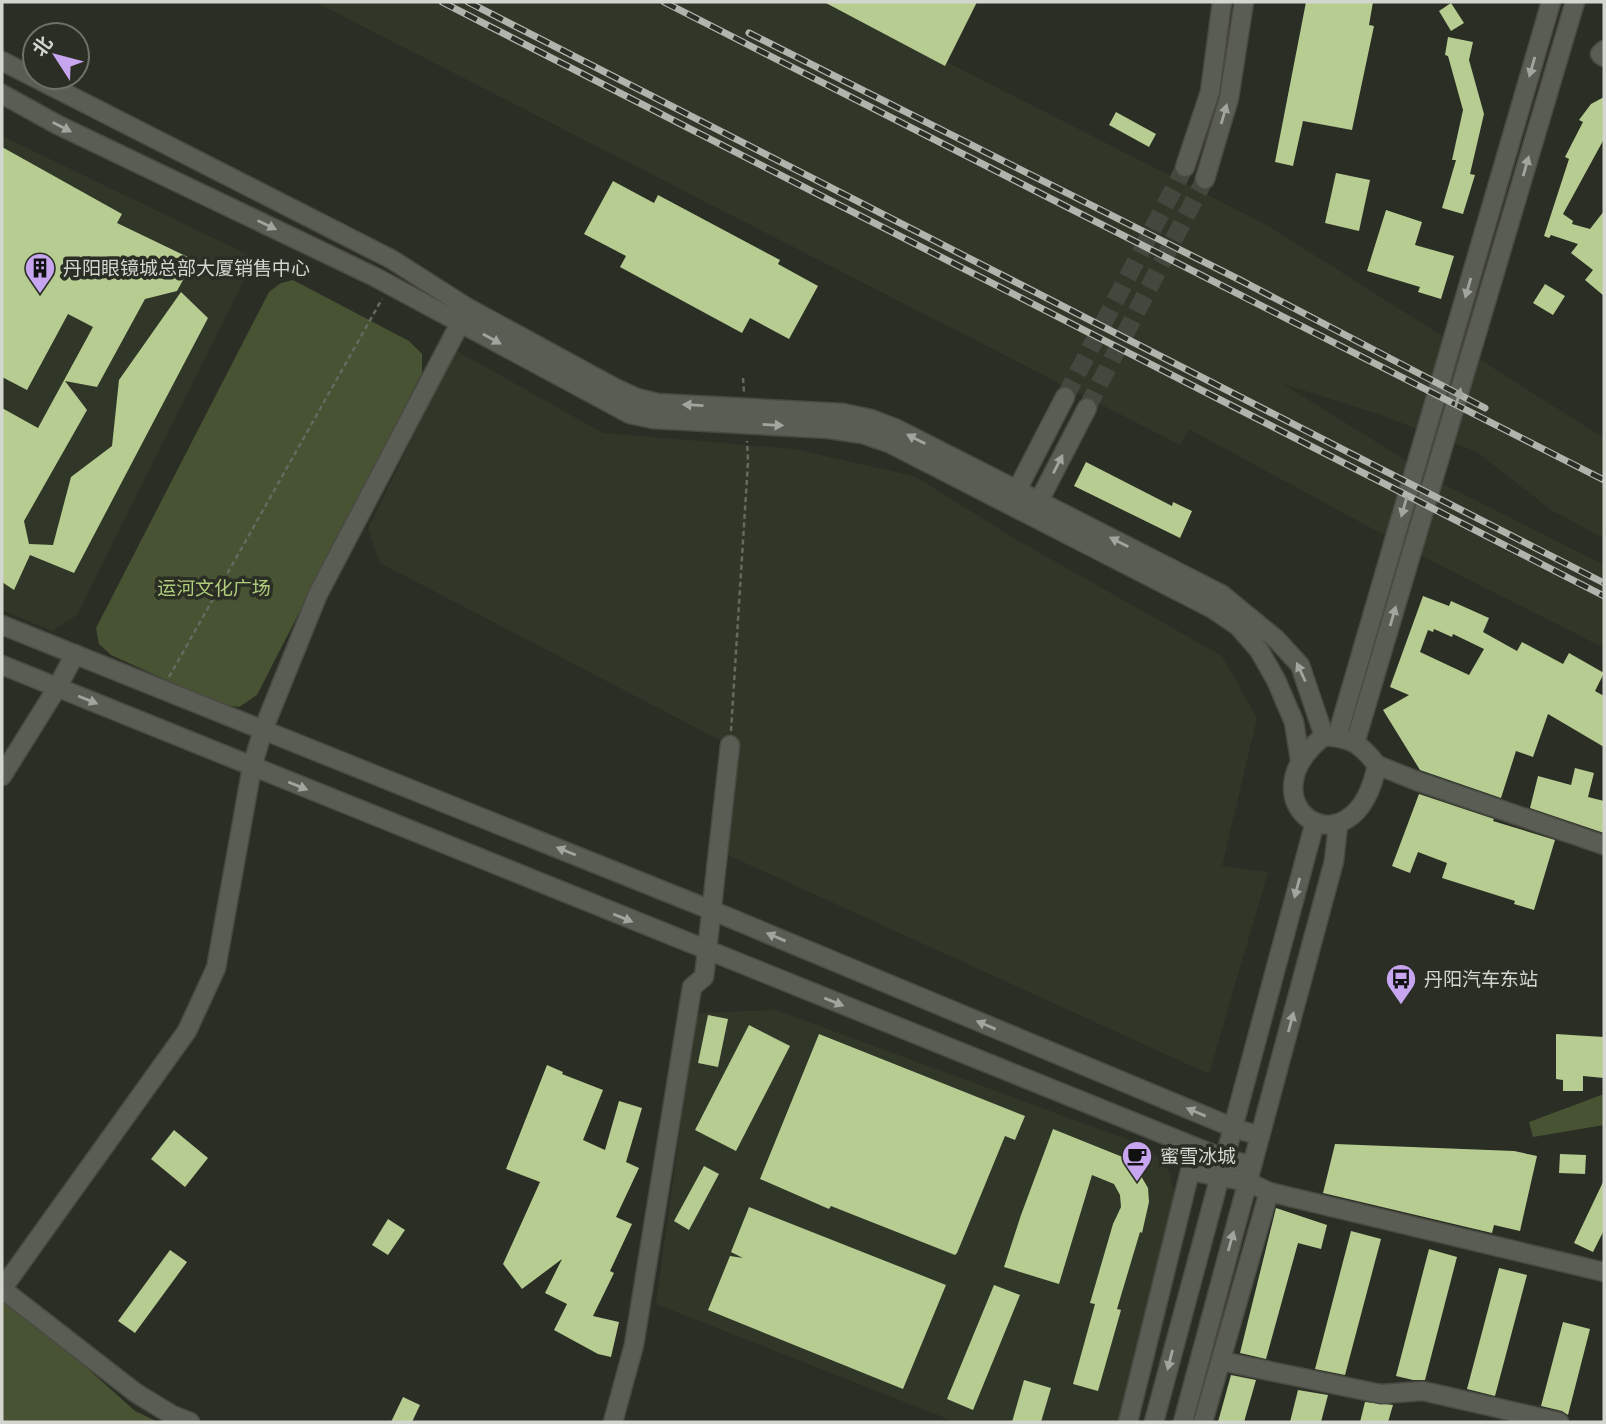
<svg xmlns="http://www.w3.org/2000/svg" width="1606" height="1424" font-family="'PT Sans','Noto Sans SC',sans-serif">
<style>
.built{fill:#313728}
.green{fill:#475332}
.building{fill:#b6cc91;fill-rule:evenodd}
.lines{fill:none;stroke-linecap:round;stroke-linejoin:round}
.minor-tunnel{stroke:#43473e;stroke-width:18;stroke-dasharray:18 9;stroke-linecap:butt}
.minor-casing{stroke:#494b43;stroke-width:21}
.path{stroke:#666960;stroke-width:2.5;stroke-dasharray:5 3.5;stroke-linecap:butt}
.minor{stroke:#595d53;stroke-width:18}
.rail-casing{stroke:#b1b4ad;stroke-width:7}
.rail{stroke:#2a2e24;stroke-width:4.5;stroke-dasharray:13;stroke-linecap:butt}
.oneway{fill:#a2a59d}
.labels{text-anchor:middle;dominant-baseline:central;stroke-width:7;stroke-linejoin:round;paint-order:stroke}
.poi-label{font-size:19px;fill:#d3d5cf;stroke:#2a2e24;text-anchor:start}
.park-label{font-size:19px;fill:#aecc7a;stroke:#2a2e24}
</style>
<rect width="100%" height="100%" fill="#2a2e24"/>
<g class="built">
<path d="M315,2h514l436,222 339,214v100l-53,-28 -74,-58 -99,-38 -95,-30 164,102 157,79v83l-176,-89 -239,-130 -9,16z"/>
<path d="M2,136l253,122 -178,357 -25,16 -50,-21z"/>
<path d="M455,350l148,83 191,16 120,27 103,64 205,116 35,62 -35,148 46,6 -59,202 -481,-219 9,-106 -357,-186 -12,-34z"/>
<path d="M776,1010l372,137 21,24 6,25 -57,226h-163l-299,-118 40,-291z"/>
</g>
<g class="green">
<path d="M293,280l116,61 13,13v19l-165,322 -18,12 -20,-3 -108,-49 -12,-11 -3,-16 173,-336 12,-9z"/>
<path d="M1604,1094v31l-71,12 -4,-15z"/>
<path d="M2,1292l133,119 23,11h-156z"/>
</g>
<g class="building">
<path d="M824,2h153l-32,64z"/>
<path d="M1306,2h67l-4,23 5,1 -22,104 -49,-9 -10,45 -18,-4z"/>
<path d="M1451,3l13,20 -13,8 -12,-20z"/>
<path d="M1448,37l25,5 -4,18 15,54 -14,60 5,1 -12,39 -21,-6 14,-48h-4l11,-50 -15,-54 -3,-1z"/>
<path d="M1604,97v42l-41,75 10,7 -1,3 18,5 14,-18v85l-19,-16 8,-10 -22,-17 7,-9 -27,-9 -2,3 -5,-2 25,-77 -4,-2 18,-35 -4,-2 12,-16z"/>
<path d="M1116,112l40,22 -7,13 -40,-22z"/>
<path d="M2,147l120,67 -5,9 77,37 -17,31 -32,8 -48,88 -32,-6 22,29 -63,111 5,23 24,1 18,-68 41,-31 7,-66 62,-88 27,26 -134,255 -44,-18 -16,35 -12,-8v-174l36,20 55,-101 -25,-13 -41,76 -25,-13z"/>
<path d="M1336,173l34,7 -11,51 -34,-8z"/>
<path d="M613,181l41,22 4,-8 122,65 -2,4 40,22 -29,53 -39,-21 -8,15 -122,-66 6,-11 -42,-22z"/>
<path d="M1386,210l36,12 -7,23 39,11 -13,43 -23,-7 2,-5 -53,-16z"/>
<path d="M1545,284l20,12 -12,19 -20,-12z"/>
<path d="M1086,462l86,44 1,-4 19,9 -12,27 -106,-52z"/>
<path d="M1423,596l26,10 2,-5 38,17 -6,14 34,19 5,-9 41,22 6,-11 35,20 -9,18 9,5v51l-56,-33 -15,43 -17,-6 -15,47 -81,-28 -37,-60 26,-15 -19,-8zM1434,629l18,8 1,-3 31,15 -15,26 -49,-23 8,-22 5,2z"/>
<path d="M1575,768l19,5 -6,24 16,4v32l-74,-25 8,-32 33,9z"/>
<path d="M1419,794l75,25 -1,2 62,19 -21,70 -20,-6 1,-3 -73,-23 5,-15 -29,-11 -8,21 -18,-7z"/>
<path d="M708,1015l20,4 -10,48 -20,-4z"/>
<path d="M749,1025l41,21 -54,105 -41,-21z"/>
<path d="M819,1034l206,82 -10,24 -10,-4 -48,117 -2,2 -124,-49 -2,3 -69,-30z"/>
<path d="M1556,1034l48,3v41l-21,-2v15h-20v-11l-7,-1z"/>
<path d="M547,1065l16,7 -1,2 41,16 -20,50 22,10 14,-49 23,7 -16,54 13,6 -23,49 16,7 -22,47 4,2 -21,43 26,6 -8,35 -13,-3 -44,-24 13,-26 -22,-11 17,-34 -40,30 -19,-25 37,-82 -34,-13z"/>
<path d="M1053,1129l72,29 12,11 11,19 1,14 -7,31 -2,-1 -23,77 4,1 -23,81 -25,-7 22,-80 -5,-1 23,-79 8,-17 -1,-12 -6,-11 -22,-9 -33,109 -55,-17 17,-52z"/>
<path d="M174,1130l34,28 -23,29 -34,-28z"/>
<path d="M1335,1144l179,7 23,5 -17,75 -26,-6 -2,8 -169,-40z"/>
<path d="M1560,1154l26,1 -1,19 -26,-1z"/>
<path d="M704,1166l15,8 -30,56 -15,-9z"/>
<path d="M1604,1180v50l-11,22 -19,-9z"/>
<path d="M749,1207l197,78 -43,104 -195,-79 22,-54 13,2 -12,-6z"/>
<path d="M1276,1208l51,17 -6,24 -23,-6 -32,116 -26,-6z"/>
<path d="M388,1219l17,11 -17,25 -16,-10z"/>
<path d="M1351,1231l30,8 -36,136 -30,-6z"/>
<path d="M1429,1249l28,8 -32,123h-12l-17,-4z"/>
<path d="M170,1250l17,12 -52,71 -17,-12z"/>
<path d="M1499,1268l28,7 -32,121 -28,-7z"/>
<path d="M994,1285l26,10 -47,115 -26,-11z"/>
<path d="M1563,1322l27,7 -22,86 -6,-4 -21,-5z"/>
<path d="M1231,1375l25,5 -12,42h-26z"/>
<path d="M1024,1380l27,8 -10,34h-29z"/>
<path d="M1298,1390l30,5 -7,27h-31z"/>
<path d="M403,1397l17,8 -8,17h-21z"/>
<path d="M1365,1402l28,3 -5,17h-28z"/>
</g>
<g class="lines">
<g class="minor-tunnel">
<path d="M1065,397l120,-230"/>
<path d="M1087,408l118,-229"/>
</g>
<g class="minor-casing">
<g id="minor">
<path d="M1604,50l-4,4 4,3"/>
<path d="M2,61l389,198 77,49 147,80 22,10 20,5 186,10 28,6 26,10 324,165 55,45 24,26 24,71"/>
<path d="M2,94l56,31 317,152 255,137 23,5 176,10 34,5 26,9 324,166 25,17 21,24 17,30 18,42 6,38"/>
<path d="M1185,167l25,-75 12,-90"/>
<path d="M1205,179l24,-81 15,-96"/>
<path d="M1065,397l-48,93 3,20 19,-9 48,-93"/>
<path d="M2,625l709,285 523,218 26,8"/>
<path d="M2,665l1223,494 27,6"/>
<path d="M1324,736c27,2 36,7 53,29 -23,116 -138,39 -53,-29z"/>
<path d="M1337,737l214,-735"/>
<path d="M1355,743l220,-741"/>
<path d="M1377,765l40,16 187,64"/>
<path d="M2,776l55,-88 18,-34"/>
<path d="M1269,1192l335,80"/>
<path d="M2,1289l185,-258 29,-63 36,-201 11,-37 55,-136 148,-282"/>
<path d="M2,1289l134,104 36,22 18,7"/>
<path d="M1221,1361l160,33 42,-3 136,31"/>
<path d="M613,1422l21,-77 58,-358 12,-10 26,-232"/>
<path d="M1128,1422l62,-251 58,11 21,10 -66,230"/>
<path d="M1154,1422l161,-600"/>
<path d="M1183,1422l151,-561 4,-36"/>
</g>
</g>
<g class="path">
<path d="M743,378l1,14"/>
<path d="M169,677l213,-378"/>
<path d="M731,731l17,-269 -1,-21"/>
</g>
<use href="#minor" class="minor"/>
<g class="rail-casing">
<g id="rail">
<path d="M442,2l1162,594"/>
<path d="M468,2l1136,581"/>
<path d="M664,2l940,478"/>
<path d="M749,33l491,247 245,128"/>
</g>
</g>
<use href="#rail" class="rail"/>
</g>
<defs><path id="oneway-solid" d="M-6-.8H1V-3.2L6.5 0L1 3.2V.8H-6Z" transform="scale(1.75)"/></defs>
<g class="oneway">
<use href="#oneway-solid" transform="translate(1532 67) rotate(106)"/>
<use href="#oneway-solid" transform="translate(1224 114) rotate(-74)"/>
<use href="#oneway-solid" transform="translate(62 127) rotate(27)"/>
<use href="#oneway-solid" transform="translate(1526 166) rotate(-74)"/>
<use href="#oneway-solid" transform="translate(267 225) rotate(26)"/>
<use href="#oneway-solid" transform="translate(1468 288) rotate(106)"/>
<use href="#oneway-solid" transform="translate(492 339) rotate(29)"/>
<use href="#oneway-solid" transform="translate(1458 398) rotate(-74)"/>
<use href="#oneway-solid" transform="translate(693 405) rotate(-177)"/>
<use href="#oneway-solid" transform="translate(773 425) rotate(3)"/>
<use href="#oneway-solid" transform="translate(916 439) rotate(-153)"/>
<use href="#oneway-solid" transform="translate(1058 464) rotate(-63)"/>
<use href="#oneway-solid" transform="translate(1404 507) rotate(106)"/>
<use href="#oneway-solid" transform="translate(1119 542) rotate(-153)"/>
<use href="#oneway-solid" transform="translate(1393 616) rotate(-74)"/>
<use href="#oneway-solid" transform="translate(1301 672) rotate(-115)"/>
<use href="#oneway-solid" transform="translate(88 700) rotate(22)"/>
<use href="#oneway-solid" transform="translate(298 786) rotate(22)"/>
<use href="#oneway-solid" transform="translate(566 851) rotate(-158)"/>
<use href="#oneway-solid" transform="translate(1297 888) rotate(105)"/>
<use href="#oneway-solid" transform="translate(623 918) rotate(22)"/>
<use href="#oneway-solid" transform="translate(776 937) rotate(-157)"/>
<use href="#oneway-solid" transform="translate(834 1002) rotate(22)"/>
<use href="#oneway-solid" transform="translate(1291 1022) rotate(-75)"/>
<use href="#oneway-solid" transform="translate(986 1025) rotate(-157)"/>
<use href="#oneway-solid" transform="translate(1196 1112) rotate(-157)"/>
<use href="#oneway-solid" transform="translate(1231 1241) rotate(-74)"/>
<use href="#oneway-solid" transform="translate(1170 1360) rotate(104)"/>
</g>
<defs>
<g id="building-pin" transform="scale(1.575)"><path d="M0 17L-7.5 6A9.5 9.5 0 1 1 7.5 6Z" fill="#c7a6ef" stroke="#2a2e24"/><path d="M-4-6H4V6H1V3H-1V6H-4ZM-2.5-4.3h1.7v1.8h-1.7ZM.8-4.3h1.7v1.8H.8ZM-2.5-1h1.7V.8h-1.7ZM.8-1h1.7V.8H.8Z" fill="#111"/></g>
<g id="bus-pin" transform="scale(1.575)"><path d="M0 17L-7.5 6A9.5 9.5 0 1 1 7.5 6Z" fill="#c7a6ef" stroke="#2a2e24"/><path d="M-5-6H5V4H4V6H2V4H-2V6H-4V4H-5ZM-3.5-4V0h7V-4ZM-3.5 1.2v1.5H-2V1.2ZM2 1.2v1.5H3.5V1.2Z" fill="#111"/></g>
<g id="cafe-pin" transform="scale(1.575)"><path d="M0 17L-7.5 6A9.5 9.5 0 1 1 7.5 6Z" fill="#c7a6ef" stroke="#2a2e24"/><path d="M-5.5-4.5H6V0H3Q3 3.5 0 3.5H-2.5Q-5.5 3.5-5.5 0ZM3-3.2v2h1.7v-2ZM-6 4.5H4V6H-6Z" fill="#111"/></g>
</defs>
<g fill-rule="evenodd">
<use href="#building-pin" x="40" y="268"/>
<use href="#bus-pin" x="1401" y="979"/>
<use href="#cafe-pin" x="1137" y="1156"/>
</g>
<g class="labels">
<g class="poi-label">
<text x="63" y="268">丹阳眼镜城总部大厦销售中心</text>
<text x="1424" y="979">丹阳汽车东站</text>
<text x="1160" y="1156">蜜雪冰城</text>
</g>
<g class="park-label">
<text x="214" y="588">运河文化广场</text>
</g>
</g>
<rect width="1606" height="1424" fill="none" stroke="#d3d5cf" stroke-width="7"/>
<g transform="translate(56 56) rotate(306)"><circle r="33" fill="#2a2e24" stroke="#6e7168" stroke-width="2"/>
<path d="M0-5L12 26L0 18L-12 26Z" fill="#c7a6ef"/>
<text y="-10" font-size="19" font-weight="bold" text-anchor="middle" fill="#d3d5cf">北</text>
</g>
</svg>
